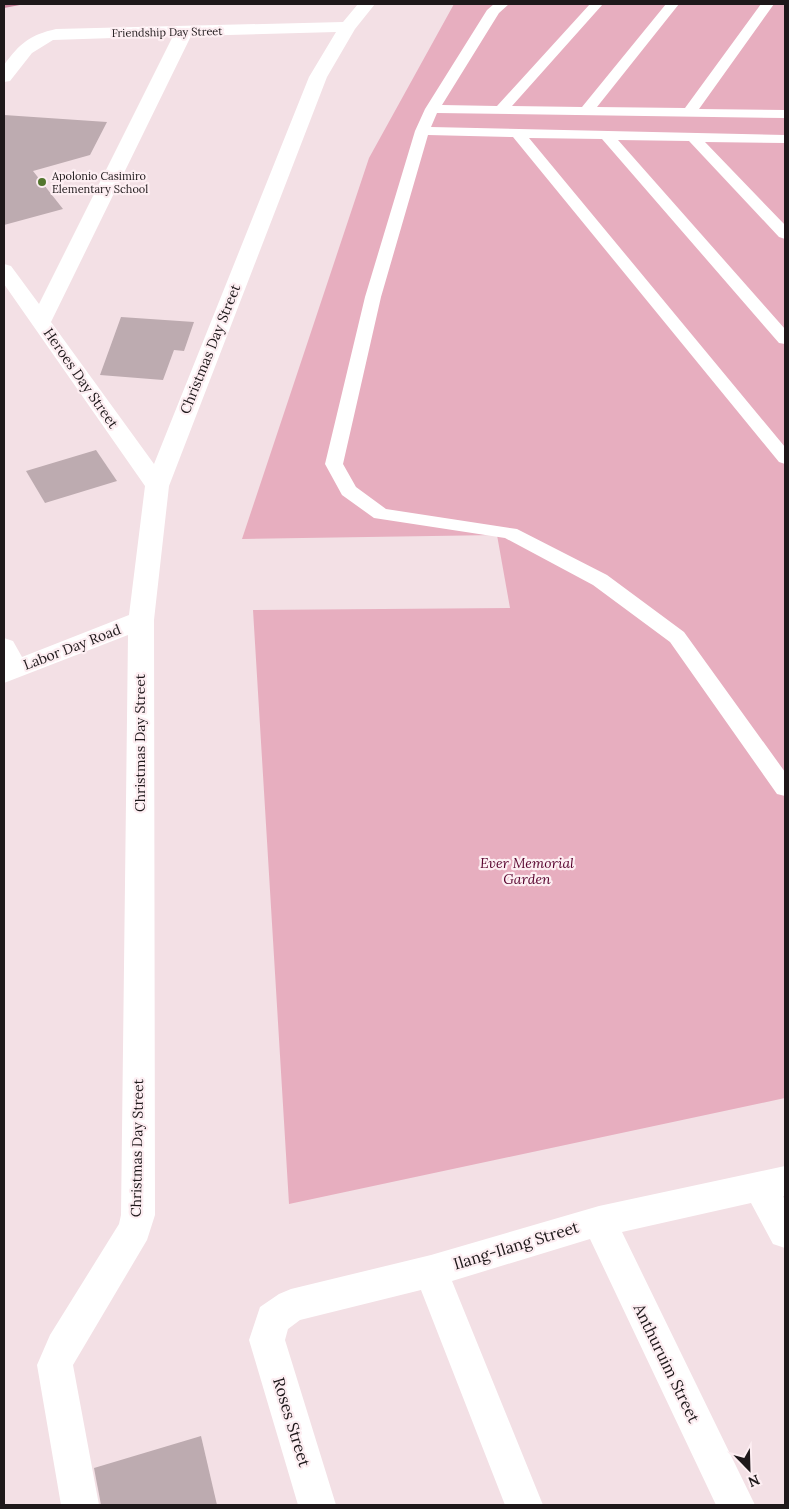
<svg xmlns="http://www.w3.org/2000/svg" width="789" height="1509" font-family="Lora,serif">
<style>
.green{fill:#e7aebf}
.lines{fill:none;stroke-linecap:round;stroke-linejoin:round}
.stream{fill:#cc879e;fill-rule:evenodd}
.building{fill:#bdabb0}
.service{fill:#fff;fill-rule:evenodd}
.minor{fill:#fff;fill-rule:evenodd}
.poi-dot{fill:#53762e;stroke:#fdeef2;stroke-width:2}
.labels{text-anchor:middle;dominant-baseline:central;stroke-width:4.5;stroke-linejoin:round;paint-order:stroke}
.far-street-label{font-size:11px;fill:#1e181a;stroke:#fdeef2}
.far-poi-label{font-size:11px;fill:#1e181a;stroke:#fdeef2;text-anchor:start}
.street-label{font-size:14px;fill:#1e181a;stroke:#fdeef2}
.park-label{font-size:14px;font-style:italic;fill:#58042e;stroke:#fdeef2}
.near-street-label{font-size:16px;fill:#1e181a;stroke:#fdeef2}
</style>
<rect width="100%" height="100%" fill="#f3e0e5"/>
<path class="green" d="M454,4h331v1094l-496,106 -36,-594 257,-2 -13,-73 -255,4 127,-381z"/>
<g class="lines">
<path class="stream" d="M4,4h21l-21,4z"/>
</g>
<g class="building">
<path d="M4,115l103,7 -17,33 -57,16 30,38 -59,16z"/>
<path d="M121,317l73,5 -10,29 -10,-1 -11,30 -63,-5z"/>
<path d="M96,450l21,31 -72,22 -19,-32z"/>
<path d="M201,1436l16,69h-116l-7,-37z"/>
</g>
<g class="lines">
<path class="service" d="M494,4h15l-10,9 -57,92 55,1 93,-102h13l-91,102 70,1 84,-103h13l-82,103 88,1 76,-104h13l-75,105 86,1v8l-348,-5 -6,14 354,8v8l-80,-1 80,83v14l-6,-2 -90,-96 -71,-1 167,189v15l-6,-1 -177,-204 -73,-1 256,309v17l-6,-2 -266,-325 -85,-2 -47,162 -38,167 13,23 30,22 131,20 90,46 77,57 101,140v24l-8,-2 -107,-152 -77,-57 -88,-47 -131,-20 -32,-23 -17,-31 40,-167 50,-166 10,-22 62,-99z"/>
<g class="minor">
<path d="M358,4h17l-20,25 -28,48 -158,409 -15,134 1,595 -8,25 -74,125 26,140h-38l-24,-140 13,-30 69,-111 2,-9 7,-580 -124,48v-45l9,3 9,16 107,-42 16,-129 -141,-202v-20l7,2 28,38 134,-268 -120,4 -21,13 -22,28 -6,1v-17c16,-22 26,-30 52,-36l287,-7zM336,32l-27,45 -155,387 -103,-142 140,-286z"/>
<path d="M785,1166v30h-2l2,5v47l-12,-4 -22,-41 -129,29 133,273h-39l-126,-266 -138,42 91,224h-38l-84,-215 -121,30 -12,9 -3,11 51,165h-38l-49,-165 11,-33 19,-13 12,-5 140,-34 168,-49z"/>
</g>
</g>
<circle class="poi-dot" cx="42" cy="182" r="5"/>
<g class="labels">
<g class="far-street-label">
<text transform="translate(167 32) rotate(-1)">Friendship Day Street</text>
</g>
<g class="far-poi-label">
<text x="52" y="176">Apolonio Casimiro<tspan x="52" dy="13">Elementary School</tspan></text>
</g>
<g class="street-label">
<text transform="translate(210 349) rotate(-68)">Christmas Day Street</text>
<text transform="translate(81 378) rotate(55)">Heroes Day Street</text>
<text transform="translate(72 647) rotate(-21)">Labor Day Road</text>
<text transform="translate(140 743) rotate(-90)">Christmas Day Street</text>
<text transform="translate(137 1148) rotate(-89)">Christmas Day Street</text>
</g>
<g class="park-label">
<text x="527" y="863">Ever Memorial<tspan x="527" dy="16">Garden</tspan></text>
</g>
<g class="near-street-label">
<text transform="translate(516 1245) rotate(-17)">Ilang-Ilang Street</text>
<text transform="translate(667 1363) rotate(64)">Anthuruim Street</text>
<text transform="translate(292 1422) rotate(73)">Roses Street</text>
</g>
</g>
<rect width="789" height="1509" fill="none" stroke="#1e181a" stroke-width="10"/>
<g transform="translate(749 1469) rotate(157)" stroke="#fdeef2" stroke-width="4" paint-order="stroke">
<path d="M0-4L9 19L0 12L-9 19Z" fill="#1e181a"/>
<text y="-8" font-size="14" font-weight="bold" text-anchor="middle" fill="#1e181a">N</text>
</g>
</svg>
